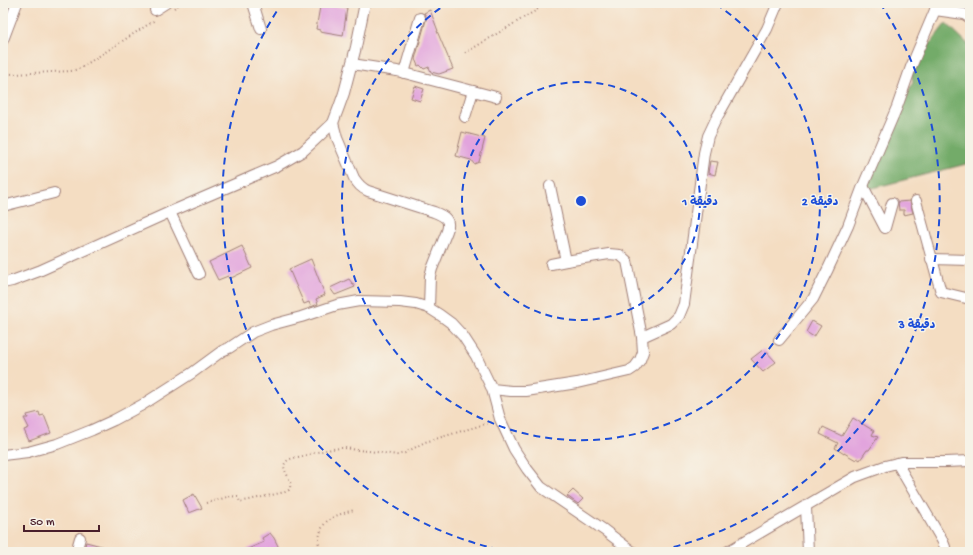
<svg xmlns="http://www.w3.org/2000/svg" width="973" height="555" font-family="'Gochi Hand','Playpen Sans Arabic',sans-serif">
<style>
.forest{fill:#73ab69;stroke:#5e654a}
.building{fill:#e2a4dd}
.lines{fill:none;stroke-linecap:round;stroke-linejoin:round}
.minor-casing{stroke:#9f7e76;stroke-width:12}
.path{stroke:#9f7e76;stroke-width:2;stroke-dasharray:1 3;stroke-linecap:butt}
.minor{stroke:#fff;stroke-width:10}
.ring{fill:none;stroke:#1d4ed8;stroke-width:2;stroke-dasharray:7 5}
.centre{fill:#1d4ed8;stroke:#f7f3e8;stroke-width:2}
.ring-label{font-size:12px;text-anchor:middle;font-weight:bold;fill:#1d4ed8;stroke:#f7f3e8;stroke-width:3;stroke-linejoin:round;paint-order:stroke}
</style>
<rect width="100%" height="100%" fill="#f7f3e8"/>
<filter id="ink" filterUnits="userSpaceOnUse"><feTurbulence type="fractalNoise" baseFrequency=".025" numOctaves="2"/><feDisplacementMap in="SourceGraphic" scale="8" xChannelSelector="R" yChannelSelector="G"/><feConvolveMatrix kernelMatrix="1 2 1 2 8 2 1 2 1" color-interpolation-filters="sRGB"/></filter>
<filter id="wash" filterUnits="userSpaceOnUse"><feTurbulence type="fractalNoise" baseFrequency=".012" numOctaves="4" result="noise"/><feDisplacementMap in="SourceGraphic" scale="16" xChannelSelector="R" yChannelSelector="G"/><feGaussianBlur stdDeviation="0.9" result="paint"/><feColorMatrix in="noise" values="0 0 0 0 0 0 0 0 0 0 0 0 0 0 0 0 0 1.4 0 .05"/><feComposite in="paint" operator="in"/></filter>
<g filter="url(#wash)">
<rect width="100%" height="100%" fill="#f4ddc2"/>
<path class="forest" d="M946,23l24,23v117l-105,27 48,-109 -3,-11z"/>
<g id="blocks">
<g class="building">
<path d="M322,4l25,4 -4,28 -23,-4v-2l-4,-1 4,-22z"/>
<path d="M430,10l8,21h-1l16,38 -14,5 -8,-2 -2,-5 -5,2 -4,-4 -2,1 -3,-7 11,-39v-4l-2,-3z"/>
<path d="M415,86l9,3 -4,12 -9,-3z"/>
<path d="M462,132l23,6 -6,24 -5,2 -3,-4 -15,-4z"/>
<path d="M710,161l8,1 -3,13 -7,-2z"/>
<path d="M910,201l3,12 -9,2v-5h-5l-1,-8z"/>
<path d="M242,246l10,22 -23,11 -1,-3 -10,4 -9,-18z"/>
<path d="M311,259l14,36 -9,4 2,5 -7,3 -2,-5 -5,2 -15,-35z"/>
<path d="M349,279l6,8 -20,8 -5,-7z"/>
<path d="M812,321l9,5 -7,11 -8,-5z"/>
<path d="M764,349l12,13 -13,10 -12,-13z"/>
<path d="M39,412l1,4 4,-1 7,18 -22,8 -5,-11 5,-2 -5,-10h4l-1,-3z"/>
<path d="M853,418l21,13 -2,4 6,2 -9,13h-2l-7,10 -3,-2 -1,2 -12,-7v1l-9,-6 3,-5 -18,-9 3,-7 19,9z"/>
<path d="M573,490l10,9 -5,5 -11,-8z"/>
<path d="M194,494l8,14 -13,5 -6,-13z"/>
<path d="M270,533l4,5 4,8 -2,6h-35l23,-10 -2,-4z"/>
<path d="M86,542l27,7v3h-30z"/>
</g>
</g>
</g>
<g filter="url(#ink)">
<use href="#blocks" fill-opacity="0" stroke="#9f7e76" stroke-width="1"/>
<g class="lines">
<g class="minor-casing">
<g id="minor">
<path d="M253,3l8,26"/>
<path d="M155,10l11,-7"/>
<path d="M935,10l29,4 6,4"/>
<path d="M3,40l14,-37"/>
<path d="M352,64l45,7 99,26"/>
<path d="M404,73l16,-55"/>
<path d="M465,117l8,-26"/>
<path d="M333,123l4,15 17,40c4,6 7,10 14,13l66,21c10,4 17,7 13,19l-15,38 -2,7 -1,32"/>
<path d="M863,186l22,42 7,-25"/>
<path d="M916,201l25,91 29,7"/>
<path d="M3,206l51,-13"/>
<path d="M170,212l29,62"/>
<path d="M931,259l39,1"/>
<path d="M551,264l15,-3"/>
<path d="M3,283l9,-2 27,-10 131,-59 107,-46 26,-15 11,-10 19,-18 6,-16 5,-14 12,-46 9,-44"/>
<path d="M642,337l29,-13 8,-8 5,-12 20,-151 4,-17 8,-17 51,-90 11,-26"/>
<path d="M779,340l34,-41 15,-30 20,-43 15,-40 34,-79 14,-40 27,-64"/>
<path d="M492,389l19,2h15l51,-8 52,-12 6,-4 5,-7 3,-8 -1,-15 -15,-76 -7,-6 -11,-1 -43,7 -16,-75"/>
<path d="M3,455l25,-3 29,-8 35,-14 22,-10 28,-15 50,-32 30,-22 7,-3 24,-16 18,-7 30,-8 36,-12 22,-4 41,1 16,2 13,4 11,7 11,8 12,13 13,20 16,33 8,30 14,30 13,20 14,18 63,43 29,22"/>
<path d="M897,463l46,79 2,5 -1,5"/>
<path d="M806,507l2,45"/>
<path d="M76,552l4,-14"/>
<path d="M727,552l128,-75 30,-11 16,-4h45l24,-1"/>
</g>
</g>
<g class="path">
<path d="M174,8l7,-5"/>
<path d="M465,53l70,-42 11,-8"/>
<path d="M3,73l10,1 58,-3 8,-2 76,-49"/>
<path d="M206,503l25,-7 7,1 2,5 45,-10 4,-2c6,-11 -10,-20 -3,-28 3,-4 12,-5 17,-6 13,-4 26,-7 39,-8 5,0 10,1 15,2 14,1 27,3 40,5l8,-2 20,-11 67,-20"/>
<path d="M318,552c1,-31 8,-34 36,-42"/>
</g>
<use href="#minor" class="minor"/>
</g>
</g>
<g class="ring">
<circle cx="581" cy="201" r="119"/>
<path d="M716 4A239 239 0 1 1 446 4"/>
<path d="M510 552A358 358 0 0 1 282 3M880 3A358 358 0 0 1 652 552"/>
</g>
<circle cx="581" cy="201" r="6" class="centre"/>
<g class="ring-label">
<text x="700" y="205">1 دقيقة</text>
<text x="820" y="205">2 دقيقة</text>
<text x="917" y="328">3 دقيقة</text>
</g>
<rect width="973" height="555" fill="none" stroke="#f7f3e8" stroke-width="16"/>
<path d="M24 525v6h75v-6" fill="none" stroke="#4a1f2b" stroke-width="2"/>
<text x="30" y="525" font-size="12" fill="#4a1f2b" stroke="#f7f3e8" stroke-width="3" paint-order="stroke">50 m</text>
</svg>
